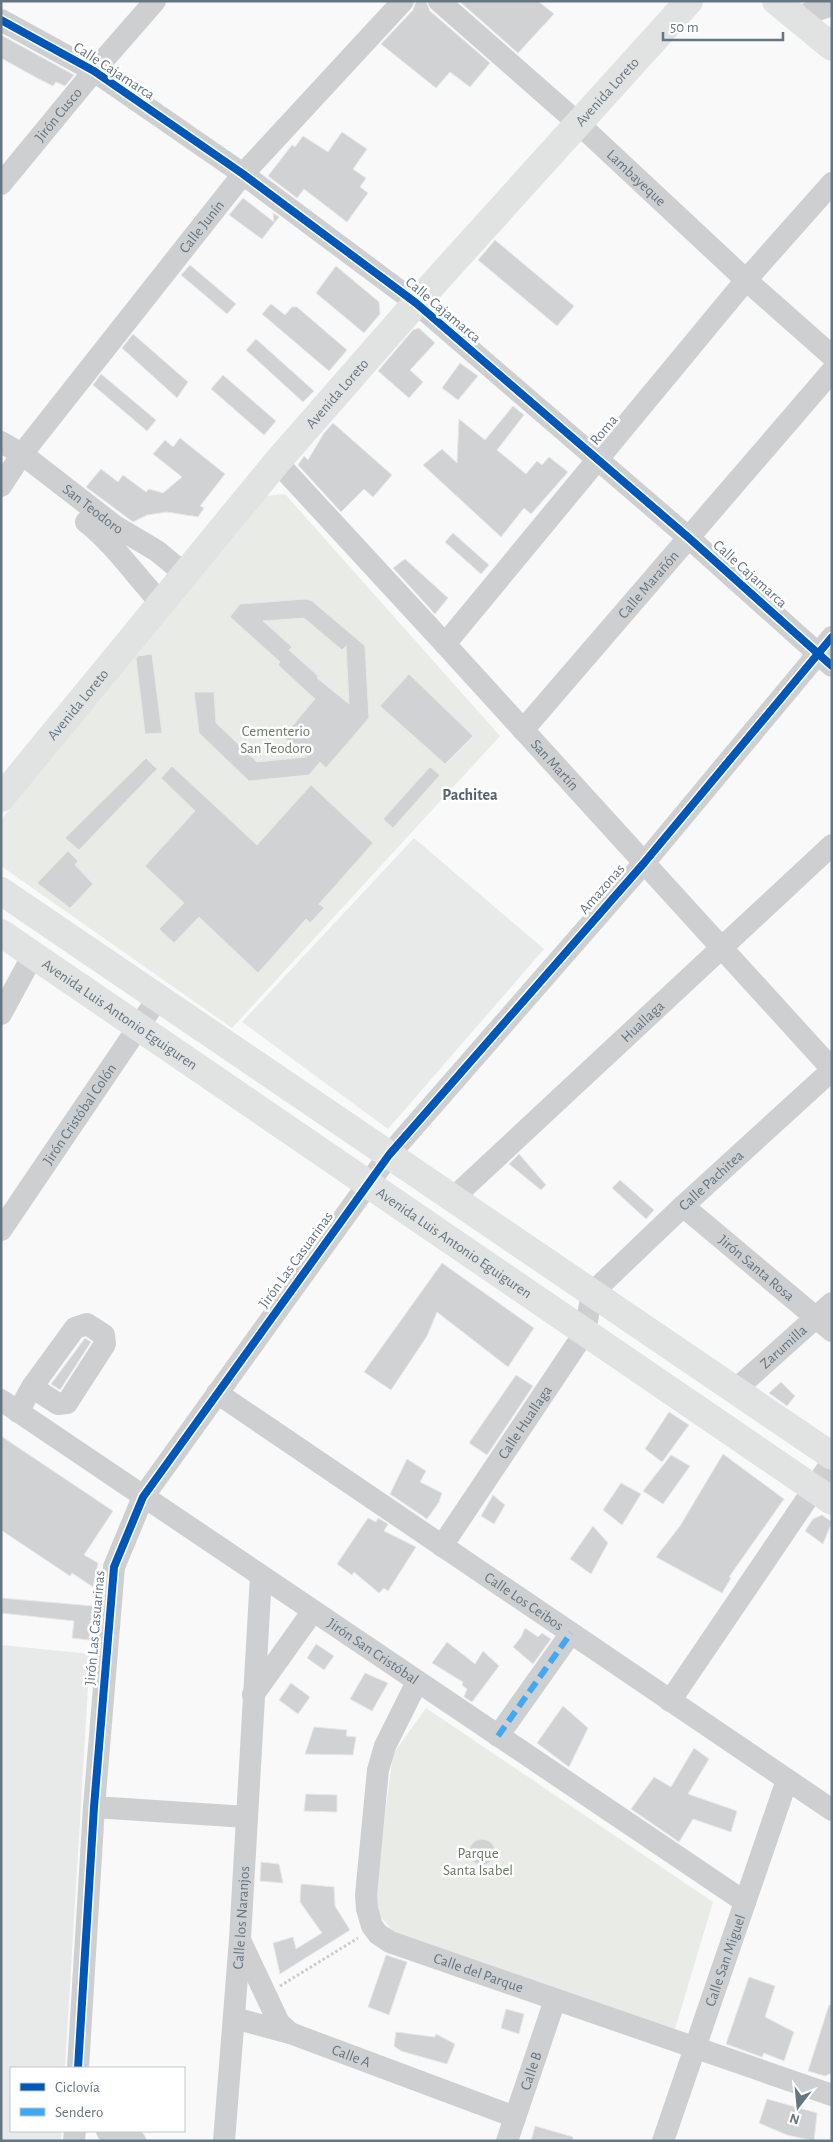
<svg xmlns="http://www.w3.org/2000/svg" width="833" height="2142" font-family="'Alegreya Sans',sans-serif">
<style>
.built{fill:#e8e9e9}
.green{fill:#e8ebe6}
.building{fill:#d0d2d3;stroke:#e8e8e8;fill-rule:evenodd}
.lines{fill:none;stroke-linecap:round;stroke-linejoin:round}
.path{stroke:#cbcccd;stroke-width:3;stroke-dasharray:2.5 2.5;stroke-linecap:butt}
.minor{stroke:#cecfd0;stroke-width:22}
.major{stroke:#e1e2e2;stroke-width:28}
.quiet{stroke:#3fa9f5;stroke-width:6;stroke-dasharray:12 6;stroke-linecap:butt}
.cycleway-casing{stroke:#fff;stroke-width:11}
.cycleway{stroke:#0057b8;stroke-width:8}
.labels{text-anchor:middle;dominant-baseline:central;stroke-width:5;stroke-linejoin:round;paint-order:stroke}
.street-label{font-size:15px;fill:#657683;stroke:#fff}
.park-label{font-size:15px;fill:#687a64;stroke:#fff}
.neighbourhood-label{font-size:16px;font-weight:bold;fill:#57646e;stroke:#fff}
</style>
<rect width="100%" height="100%" fill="#f9f9f9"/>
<g class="built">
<path d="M414,838l130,111 -156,180 -146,-107z"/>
<path d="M1,1645l89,9 -25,414h-54v63h51l-1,10h-60z"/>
</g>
<g class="green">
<path d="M285,494l215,242 -268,292 -231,-162v-46l264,-324z"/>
<path d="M426,1708l287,194 -38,127 -277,-92 -25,-29 20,-154z"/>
</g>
<g class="building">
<path d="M416,1h10l4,10 60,52 -20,24 -20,-15 -14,16 -55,-44 32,-34z"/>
<path d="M459,1h79l16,13 -36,39z"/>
<path d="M1,35l73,40 -9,11 -9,-4 -3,4 -16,-8 -36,-20z"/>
<path d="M342,132l25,17 -14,20 13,9 -6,9 8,6 -21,29 -43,-33 -7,9 -29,-22 24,-31 3,2 8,-11 25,16z"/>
<path d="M243,198l31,24 -1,-9 6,4 -17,22 -33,-24z"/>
<path d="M495,240l79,66 -17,20 -79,-66z"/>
<path d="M190,265l46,39 -9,10 -46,-39z"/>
<path d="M336,266l43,36 1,12 -16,19 -48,-40z"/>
<path d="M271,304l14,11 7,-8h5l50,43 -18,21 -67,-57z"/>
<path d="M419,328l16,15 -25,27 13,12 -14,16 -31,-27 35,-41z"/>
<path d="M133,334l55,48 -11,16 -55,-50z"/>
<path d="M256,339l58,52 -11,11 -57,-52z"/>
<path d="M460,363l18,13 -20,24 -16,-12z"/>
<path d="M101,374l55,46 -9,11 -54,-46z"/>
<path d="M223,375l53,46 -12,14 -53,-46z"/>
<path d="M513,406l11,9 -27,35 29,24 11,-13 5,4 7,-8 19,15 -37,42 -7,-6 -23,29 -78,-72 19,-16 15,14 2,-44 26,21z"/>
<path d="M333,423l59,52 -19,22 -9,-8 -23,23 -43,-47 6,-9 4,4 16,-27z"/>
<path d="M180,438l45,36 -25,32 4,2 -6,9 -31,-5 -20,3 -14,7 -47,-35 15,-18 17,13 5,-7 23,17 3,-3 14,4 19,-16 -29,-23 12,-14 8,7z"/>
<path d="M453,533l36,32 -8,9 -36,-32z"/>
<path d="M405,559l43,39 -13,16 -42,-46z"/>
<path d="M306,599l6,2 53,45 4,72 -43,50 -6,-6 -11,13 -60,6 -50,-48 -5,-41h20l2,31 41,39 50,-5 -24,-20 32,-38 -37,-34 2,-3 -50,-45 10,-13zM304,618l38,32 4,-4 3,58 -32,-26 1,-2 -29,-26 3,-3 -29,-26z"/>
<path d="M152,654l10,79 -17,1 -9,-75 2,-3z"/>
<path d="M409,674l64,62 -28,28 -65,-58z"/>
<path d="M146,758l11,11 -78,81 -14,-12z"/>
<path d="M172,766l85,79 54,-60 62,58 -54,61 5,4 -14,15 -4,-4 -48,54 -59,-56 -25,26 -15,-14 25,-26 -39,-37 50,-55 -34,-33z"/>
<path d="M430,767l10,8 -47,53 -10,-9z"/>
<path d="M68,851l10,10 -3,4 18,19 -23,24 -33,-25z"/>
<path d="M519,1154l27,31 -5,5 -32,-26z"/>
<path d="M620,1180l34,30 -8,9 -34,-31z"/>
<path d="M442,1263l92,65 -26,39 -71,-55 -10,24 -36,54 -27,-18z"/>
<path d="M85,1338l6,4 -31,48 -9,-6z"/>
<path d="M516,1375l17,11 -46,69 -18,-12z"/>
<path d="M781,1382l14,14 -8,10 -18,-13z"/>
<path d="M669,1412l20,13 -27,37 -17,-13z"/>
<path d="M1,1436l112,75 -29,44 14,8 -5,24 -21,-14 -2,3 -69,-46z"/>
<path d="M723,1454l61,45 -55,78 2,1 -9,15 -66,-36 24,-31z"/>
<path d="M671,1455l19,11 -27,38 -20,-13z"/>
<path d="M407,1459l19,12 -6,11 22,11 -3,9 -12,17 -37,-25z"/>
<path d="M621,1483l20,11 -19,31 -19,-15z"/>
<path d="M493,1495l12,10 -11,19 -13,-8z"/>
<path d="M822,1515l10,7 -9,22 -18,-13 8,-12z"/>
<path d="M368,1518l8,4 2,-4 10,6 -4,7 32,16 -28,44 -4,-3 -5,5 -25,-21 -2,3 -15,-11z"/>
<path d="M593,1526l15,17 -17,31 -21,-15z"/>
<path d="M1,1598l92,8 -4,34 -17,-2 2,-17 -73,-8z"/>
<path d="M525,1628l13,9 4,-4 9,6 -18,25 -20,-17 8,-10z"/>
<path d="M447,1642l28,22 8,-13 16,15 -27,36 -8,-5 3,-8 -5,-4 1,-3 -31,-19z"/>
<path d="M316,1644l18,12 -10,14 -17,-12z"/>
<path d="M365,1673l23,10 -16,28 -22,-12z"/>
<path d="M291,1683l19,14 -12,17 -19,-14z"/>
<path d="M563,1706l25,22 -19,39 -32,-24z"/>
<path d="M314,1727l33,3 -1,6 10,1 -3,18 -48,-1z"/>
<path d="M694,1748l15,11 -21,35 49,17 -6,21 -38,-13 -14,23 -48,-33 23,-32 17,10z"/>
<path d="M306,1794l31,1v17l-33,-1z"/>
<circle cx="482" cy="1852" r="13"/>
<path d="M261,1862l18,2 4,19 -23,-2z"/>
<path d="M301,1884l33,3 1,19 15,24 -70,44 -7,-31 20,-6 3,12 26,-16 -22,-31z"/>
<path d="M386,1955l21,7 -18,53 -21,-8z"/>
<path d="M749,1977l26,9 -10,31 29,15 -10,29 -20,-8 -2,4 -36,-13z"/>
<path d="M829,2005h3v68l-7,3 -17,-5z"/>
<path d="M506,2009l18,5 -5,20 -18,-6z"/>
<path d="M396,2032l39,5 1,-3 19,10 -8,20 -46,-13 -7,-5z"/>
<path d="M767,2099l50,14 -3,28 -27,-6 -28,-12z"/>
<path d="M535,2126l38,11v4h-42z"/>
</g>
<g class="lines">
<path class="path" d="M280,1986l78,-48"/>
<g class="minor">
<path id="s1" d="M439,1l140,123 167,156 86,76"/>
<path d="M795,18l37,-13"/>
<path d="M1,20l93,51 149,103 173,129 273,235 143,128"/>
<path id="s2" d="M1,184l93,-113 61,-70"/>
<path id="s3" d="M1,442l21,12 93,72 42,25 28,23"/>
<path id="s4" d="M277,462l168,182 387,425"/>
<path id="s5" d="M1,486l21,-32 221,-280 160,-173"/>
<path d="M86,522c29,23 49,53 74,80"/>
<path d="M445,644l301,-364 86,-97"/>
<path id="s6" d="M523,730l309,-359"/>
<path d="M1,1014l32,-59"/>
<path id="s7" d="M453,1198l379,-353"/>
<path id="s8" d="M683,1206l149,125"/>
<path id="s9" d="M1,1230l157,-232"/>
<path id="s10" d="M735,1390l97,-87"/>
<path id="s11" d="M217,1393l615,417"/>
<path id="s12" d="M1,1400l744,502"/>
<path d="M18,1412l14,-25 43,-59 12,-4 17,11 1,9 -38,59 -9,1 -26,-17"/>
<path id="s13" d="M442,1546l143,-214 7,-39 91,-87 149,-136"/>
<path id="s14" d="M417,1682l-32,64 -7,24 -12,125 1,14 5,17 6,8 12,8 442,153"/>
<path d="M253,1695l60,-84"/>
<path d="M670,1701l162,-239"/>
<path d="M498,1736l73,-103"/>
<path d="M94,1807l153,10"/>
<path id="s15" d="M240,1940l39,83 11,10 225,84"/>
<path d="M234,2018l56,15"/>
<path d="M78,2068l16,-261 20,-240 29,-70 246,-342 255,-292 188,-226"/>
<path d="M107,2131l28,10"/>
<path d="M74,2141l1,-10"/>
<path id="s16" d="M224,2141l16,-202 21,-363"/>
<path id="s17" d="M507,2141l48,-141"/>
<path id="s18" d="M663,2141l124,-361"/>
</g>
<g class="major">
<path d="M776,1l56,46"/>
<path id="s19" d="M1,798l276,-336 139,-159 273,-302"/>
<path d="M1,891l831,565"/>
<path id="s20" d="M1,933l831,568"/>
</g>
<path class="quiet" d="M498,1736l73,-103"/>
<g class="cycleway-casing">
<g id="cycleway">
<path d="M1,20l93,51 149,103 173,129 273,235 143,128"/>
<path d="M78,2068l16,-261 20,-240 29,-70 246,-342 255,-292 188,-226"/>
</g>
</g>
<use href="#cycleway" class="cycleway"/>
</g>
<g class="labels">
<g class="street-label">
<text transform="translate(114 71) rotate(33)">Calle Cajamarca</text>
<text stroke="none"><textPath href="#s19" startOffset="931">Avenida Loreto</textPath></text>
<text stroke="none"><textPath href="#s2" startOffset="90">Jirón Cusco</textPath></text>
<text stroke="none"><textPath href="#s1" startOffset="265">Lambayeque</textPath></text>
<text stroke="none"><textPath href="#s5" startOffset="328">Calle Junín</textPath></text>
<text transform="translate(443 310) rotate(40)">Calle Cajamarca</text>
<text stroke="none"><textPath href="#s19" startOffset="526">Avenida Loreto</textPath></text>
<text transform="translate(604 430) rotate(-50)">Roma</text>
<text stroke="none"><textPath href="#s3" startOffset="114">San Teodoro</textPath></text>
<text transform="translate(750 574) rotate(42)">Calle Cajamarca</text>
<text stroke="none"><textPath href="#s6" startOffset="192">Calle Marañón</textPath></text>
<text stroke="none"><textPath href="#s19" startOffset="121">Avenida Loreto</textPath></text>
<text stroke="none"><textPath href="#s4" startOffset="411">San Martín</textPath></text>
<text transform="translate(602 889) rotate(-49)">Amazonas</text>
<text stroke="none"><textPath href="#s20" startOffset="144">Avenida Luis Antonio Eguiguren</textPath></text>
<text stroke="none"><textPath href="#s7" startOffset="259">Huallaga</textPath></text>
<text stroke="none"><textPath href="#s9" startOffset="140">Jirón Cristóbal Colón</textPath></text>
<text stroke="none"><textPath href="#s13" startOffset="461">Calle Pachitea</textPath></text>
<text stroke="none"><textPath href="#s20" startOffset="549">Avenida Luis Antonio Eguiguren</textPath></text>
<text transform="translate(296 1260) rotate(-54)">Jirón Las Casuarinas</text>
<text stroke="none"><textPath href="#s8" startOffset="96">Jirón Santa Rosa</textPath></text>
<text stroke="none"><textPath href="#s10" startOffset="65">Zarumilla</textPath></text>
<text stroke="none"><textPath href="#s13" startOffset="149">Calle Huallaga</textPath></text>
<text stroke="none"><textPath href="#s11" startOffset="371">Calle Los Ceibos</textPath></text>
<text transform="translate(95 1628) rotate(-85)">Jirón Las Casuarinas</text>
<text stroke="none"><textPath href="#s12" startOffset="449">Jirón San Cristóbal</textPath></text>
<text stroke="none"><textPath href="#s16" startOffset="224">Calle los Naranjos</textPath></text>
<text stroke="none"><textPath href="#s18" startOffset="191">Calle San Miguel</textPath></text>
<text stroke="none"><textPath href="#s14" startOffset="372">Calle del Parque</textPath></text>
<text stroke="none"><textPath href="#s15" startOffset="172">Calle A</textPath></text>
<text stroke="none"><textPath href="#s17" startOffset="74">Calle B</textPath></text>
</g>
<g class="park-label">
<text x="276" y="731">Cementerio<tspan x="276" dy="17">San Teodoro</tspan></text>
<text x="478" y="1853">Parque<tspan x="478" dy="17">Santa Isabel</tspan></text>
</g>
<g class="neighbourhood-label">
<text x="470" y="795">Pachitea</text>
</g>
</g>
<rect width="833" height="2142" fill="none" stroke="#657683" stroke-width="5"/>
<rect x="10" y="2067" width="175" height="65" fill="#ffffff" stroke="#c1c8cd"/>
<rect x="20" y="2083" width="25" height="8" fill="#0057b8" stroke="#c1c8cd"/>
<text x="55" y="2092" font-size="15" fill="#657683">Ciclovía</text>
<rect x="20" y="2108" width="25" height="8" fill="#3fa9f5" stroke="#c1c8cd"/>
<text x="55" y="2117" font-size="15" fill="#657683">Sendero</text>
<g transform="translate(798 2107) rotate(196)" stroke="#ffffff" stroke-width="4" paint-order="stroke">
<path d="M0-4L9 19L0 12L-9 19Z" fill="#657683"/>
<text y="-8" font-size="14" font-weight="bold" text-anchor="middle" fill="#657683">N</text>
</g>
<path d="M663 32v8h120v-8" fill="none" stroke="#657683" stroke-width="2.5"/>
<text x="670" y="32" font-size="15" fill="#657683" stroke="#ffffff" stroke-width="4" paint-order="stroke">50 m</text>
</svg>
